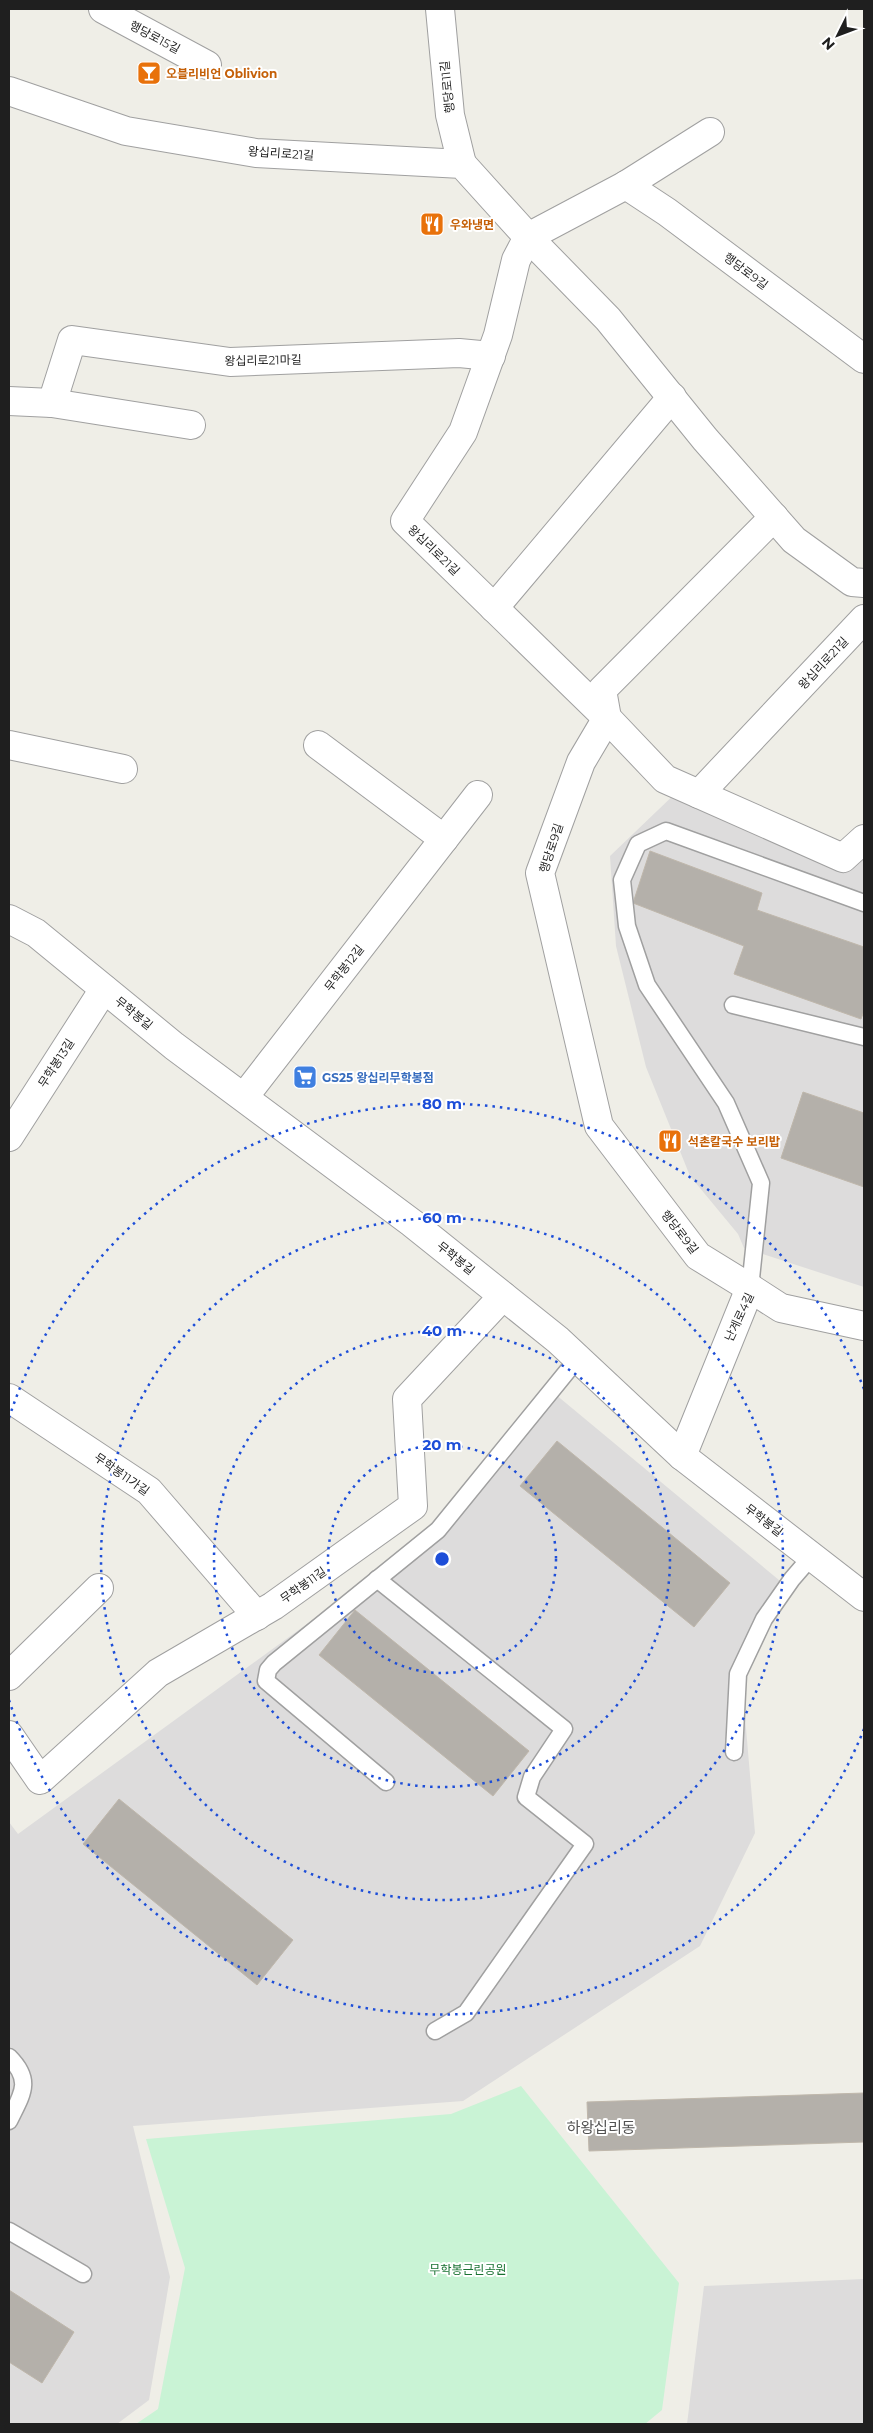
<svg xmlns="http://www.w3.org/2000/svg" width="873" height="2433" font-family="Montserrat,'Noto Sans KR',sans-serif">
<style>
.residential{fill:#dddcdc}
.park{fill:#c9f3d5}
.building{fill:#b4b0aa;stroke:#bfb7ab}
.lines{fill:none;stroke-linecap:round;stroke-linejoin:round}
.lane-casing{stroke:#a0a0a0;stroke-width:19}
.street-casing{stroke:#a0a0a0;stroke-width:30}
.lane{stroke:#fff;stroke-width:16}
.street{stroke:#fff;stroke-width:28}
.ring{fill:none;stroke:#1d4ed8;stroke-width:2.5;stroke-dasharray:2.5 5}
.labels{text-anchor:middle;dominant-baseline:central;stroke-width:4;stroke-linejoin:round;paint-order:stroke}
.street-label{font-size:12px;fill:#1f1f1f;stroke:#fff}
.food-label{font-size:12px;font-weight:bold;fill:#c56008;stroke:#fff;text-anchor:start}
.shop-label{font-size:12px;font-weight:bold;fill:#366cbe;stroke:#fff;text-anchor:start}
.park-label{font-size:12px;fill:#197232;stroke:#fff}
.quarter-label{font-size:15px;fill:#525252;stroke:#fff}
.centre{fill:#1d4ed8;stroke:#fff;stroke-width:2.5}
.ring-label{font-size:15px;text-anchor:middle;font-weight:bold;fill:#1d4ed8;stroke:#fff;stroke-width:4;stroke-linejoin:round;paint-order:stroke}
</style>
<rect width="100%" height="100%" fill="#efeee7"/>
<g class="residential">
<path d="M681,788l107,49 76,7v443l-120,-39 -6,-14 -48,-58 -44,-109 -30,-121 -6,-90z"/>
<path d="M549,1389l236,196 -43,97 13,151 -55,113 -237,155 -330,25 37,151 -21,123 -32,24h-108v-602l9,12 392,-285z"/>
<path d="M864,2279v145h-177l17,-138z"/>
</g>
<path class="park" d="M521,2086l158,197 -17,127 -17,14h-509l22,-15 27,-141 -39,-129 305,-25z"/>
<g class="building">
<path d="M650,851l112,42 -5,17 107,37v64l-3,8 -127,-45 10,-28 -111,-43z"/>
<path d="M803,1092l61,21v74l-83,-29z"/>
<path d="M557,1441l173,142 -36,44 -174,-141z"/>
<path d="M355,1610l174,141 -36,45 -174,-141z"/>
<path d="M119,1799l174,141 -36,45 -174,-141z"/>
<path d="M864,2093v49l-275,9 -2,-49z"/>
<path d="M9,2290l65,42 -32,51 -33,-21z"/>
</g>
<g class="lines">
<g class="lane-casing">
<g id="lane">
<path d="M733,1005l131,32"/>
<path d="M750,1288l11,-105 -35,-80 -79,-118 -20,-59 -5,-46 16,-36 28,-13 198,72"/>
<path d="M377,1579l187,150 -32,48 -6,20 59,47 -119,169 -31,18"/>
<path d="M734,1752l4,-78 26,-55 28,-40 19,-22"/>
<path d="M386,1782l-120,-101 2,-11 6,-7 164,-133 140,-172"/>
<path d="M9,2057c24,24 13,37 0,64"/>
<path d="M9,2231l74,43"/>
</g>
</g>
<g class="street-casing">
<g id="street">
<path d="M103,9l104,56"/>
<path d="M440,9l10,106 12,49"/>
<path d="M9,91l117,40 130,22 206,11 66,73 80,82 97,120 89,101 58,42 12,1"/>
<path d="M710,132l-84,53 -98,52 -12,23 -18,75 -35,97 -58,89 202,197 58,61 178,79 21,-19"/>
<path d="M626,185l41,27 197,147"/>
<path d="M9,401l43,2 139,22"/>
<path d="M52,403l20,-63 158,22 229,-9 32,3"/>
<path d="M494,608l178,-211"/>
<path d="M607,718l-26,44 -41,111 59,253 99,130 52,32"/>
<path d="M607,718l-5,-28 172,-173"/>
<path d="M9,745l114,24"/>
<path d="M318,745l126,94"/>
<path d="M699,794l165,-175"/>
<path d="M9,919l27,14 138,113 238,177 146,117 124,116 182,141"/>
<path d="M244,1097l234,-302"/>
<path d="M9,1137l95,-148"/>
<path d="M9,1398l140,93 108,125"/>
<path d="M682,1456l68,-168 31,20 83,18"/>
<path d="M9,1676l90,-88"/>
<path d="M9,1735l31,45 118,-107 115,-67 140,-100 -6,-107 96,-103"/>
</g>
</g>
<use href="#lane" class="lane"/>
<use href="#street" class="street"/>
</g>
<g class="ring">
<circle cx="442" cy="1559" r="114"/>
<circle cx="442" cy="1559" r="228"/>
<circle cx="442" cy="1559" r="341"/>
<path d="M864 1729A455 455 0 0 1 9 1700M9 1418A455 455 0 0 1 864 1389"/>
</g>
<defs>
<g id="bar-square" transform="scale(1.25)"><rect x="-9" y="-9" width="18" height="18" rx="4" fill="#e8710a" stroke="#fff"/><path d="M-6-5H6L.8 .8V4.5H3.5V6h-7V4.5H-.8V.8Z" fill="#fff"/></g>
<g id="restaurant-square" transform="scale(1.25)"><rect x="-9" y="-9" width="18" height="18" rx="4" fill="#e8710a" stroke="#fff"/><path d="M-5-6h1v4h1v-4h1v4h1v-4h1v5L-1.5 .5V6h-2V.5L-5-1ZM5-6V6H3V1.5H1.5Q1.5-4 5-6Z" fill="#fff"/></g>
<g id="supermarket-square" transform="scale(1.25)"><rect x="-9" y="-9" width="18" height="18" rx="4" fill="#3f7fe0" stroke="#fff"/><path d="M-6-5.5h2.5l.6 2H6L4.5 2H-2.5L-4.4-4H-6ZM-1.5 3.2a1.3 1.3 0 1 0 .1 0ZM3 3.2a1.3 1.3 0 1 0 .1 0Z" fill="#fff"/></g>
</defs>
<g fill-rule="evenodd">
<use href="#bar-square" x="149" y="73"/>
<use href="#restaurant-square" x="432" y="224"/>
<use href="#supermarket-square" x="305" y="1077"/>
<use href="#restaurant-square" x="670" y="1141"/>
</g>
<g class="labels">
<g class="street-label">
<text transform="translate(155 37) rotate(28)">행당로15길</text>
<text transform="translate(447 87) rotate(-96)">행당로11길</text>
<text transform="translate(281 153) rotate(4)">왕십리로21길</text>
<text transform="translate(746 271) rotate(37)">행당로9길</text>
<text transform="translate(263 360) rotate(-1)">왕십리로21마길</text>
<text transform="translate(434 550) rotate(44)">왕십리로21길</text>
<text transform="translate(823 663) rotate(-47)">왕십리로21길</text>
<text transform="translate(551 848) rotate(-72)">행당로9길</text>
<text transform="translate(344 968) rotate(-52)">무학봉12길</text>
<text transform="translate(134 1013) rotate(39)">무학봉길</text>
<text transform="translate(56 1063) rotate(-57)">무학봉13길</text>
<text transform="translate(680 1232) rotate(52)">행당로9길</text>
<text transform="translate(456 1258) rotate(39)">무학봉길</text>
<text transform="translate(739 1317) rotate(-65)">난계로4길</text>
<text transform="translate(122 1474) rotate(35)">무학봉11가길</text>
<text transform="translate(764 1520) rotate(38)">무학봉길</text>
<text transform="translate(303 1585) rotate(-35)">무학봉11길</text>
</g>
<g class="food-label">
<text x="166" y="73">오블리비언 Oblivion</text>
<text x="450" y="224">우와냉면</text>
<text x="688" y="1141">석촌칼국수 보리밥</text>
</g>
<g class="shop-label">
<text x="322" y="1077">GS25 왕십리무학봉점</text>
</g>
<g class="park-label">
<text x="468" y="2269">무학봉근린공원</text>
</g>
<g class="quarter-label">
<text x="601" y="2127">하왕십리동</text>
</g>
</g>
<circle cx="442" cy="1559" r="8" class="centre"/>
<g class="ring-label">
<text x="442" y="1109">80 m</text>
<text x="442" y="1223">60 m</text>
<text x="442" y="1336">40 m</text>
<text x="442" y="1450">20 m</text>
</g>
<rect width="873" height="2433" fill="none" stroke="#1f1f1f" stroke-width="20"/>
<g transform="translate(838 35) rotate(228)" stroke="#ffffff" stroke-width="4" paint-order="stroke">
<path d="M0-4L9 19L0 12L-9 19Z" fill="#1f1f1f"/>
<text y="-8" font-size="14" font-weight="bold" text-anchor="middle" fill="#1f1f1f">N</text>
</g>
</svg>
